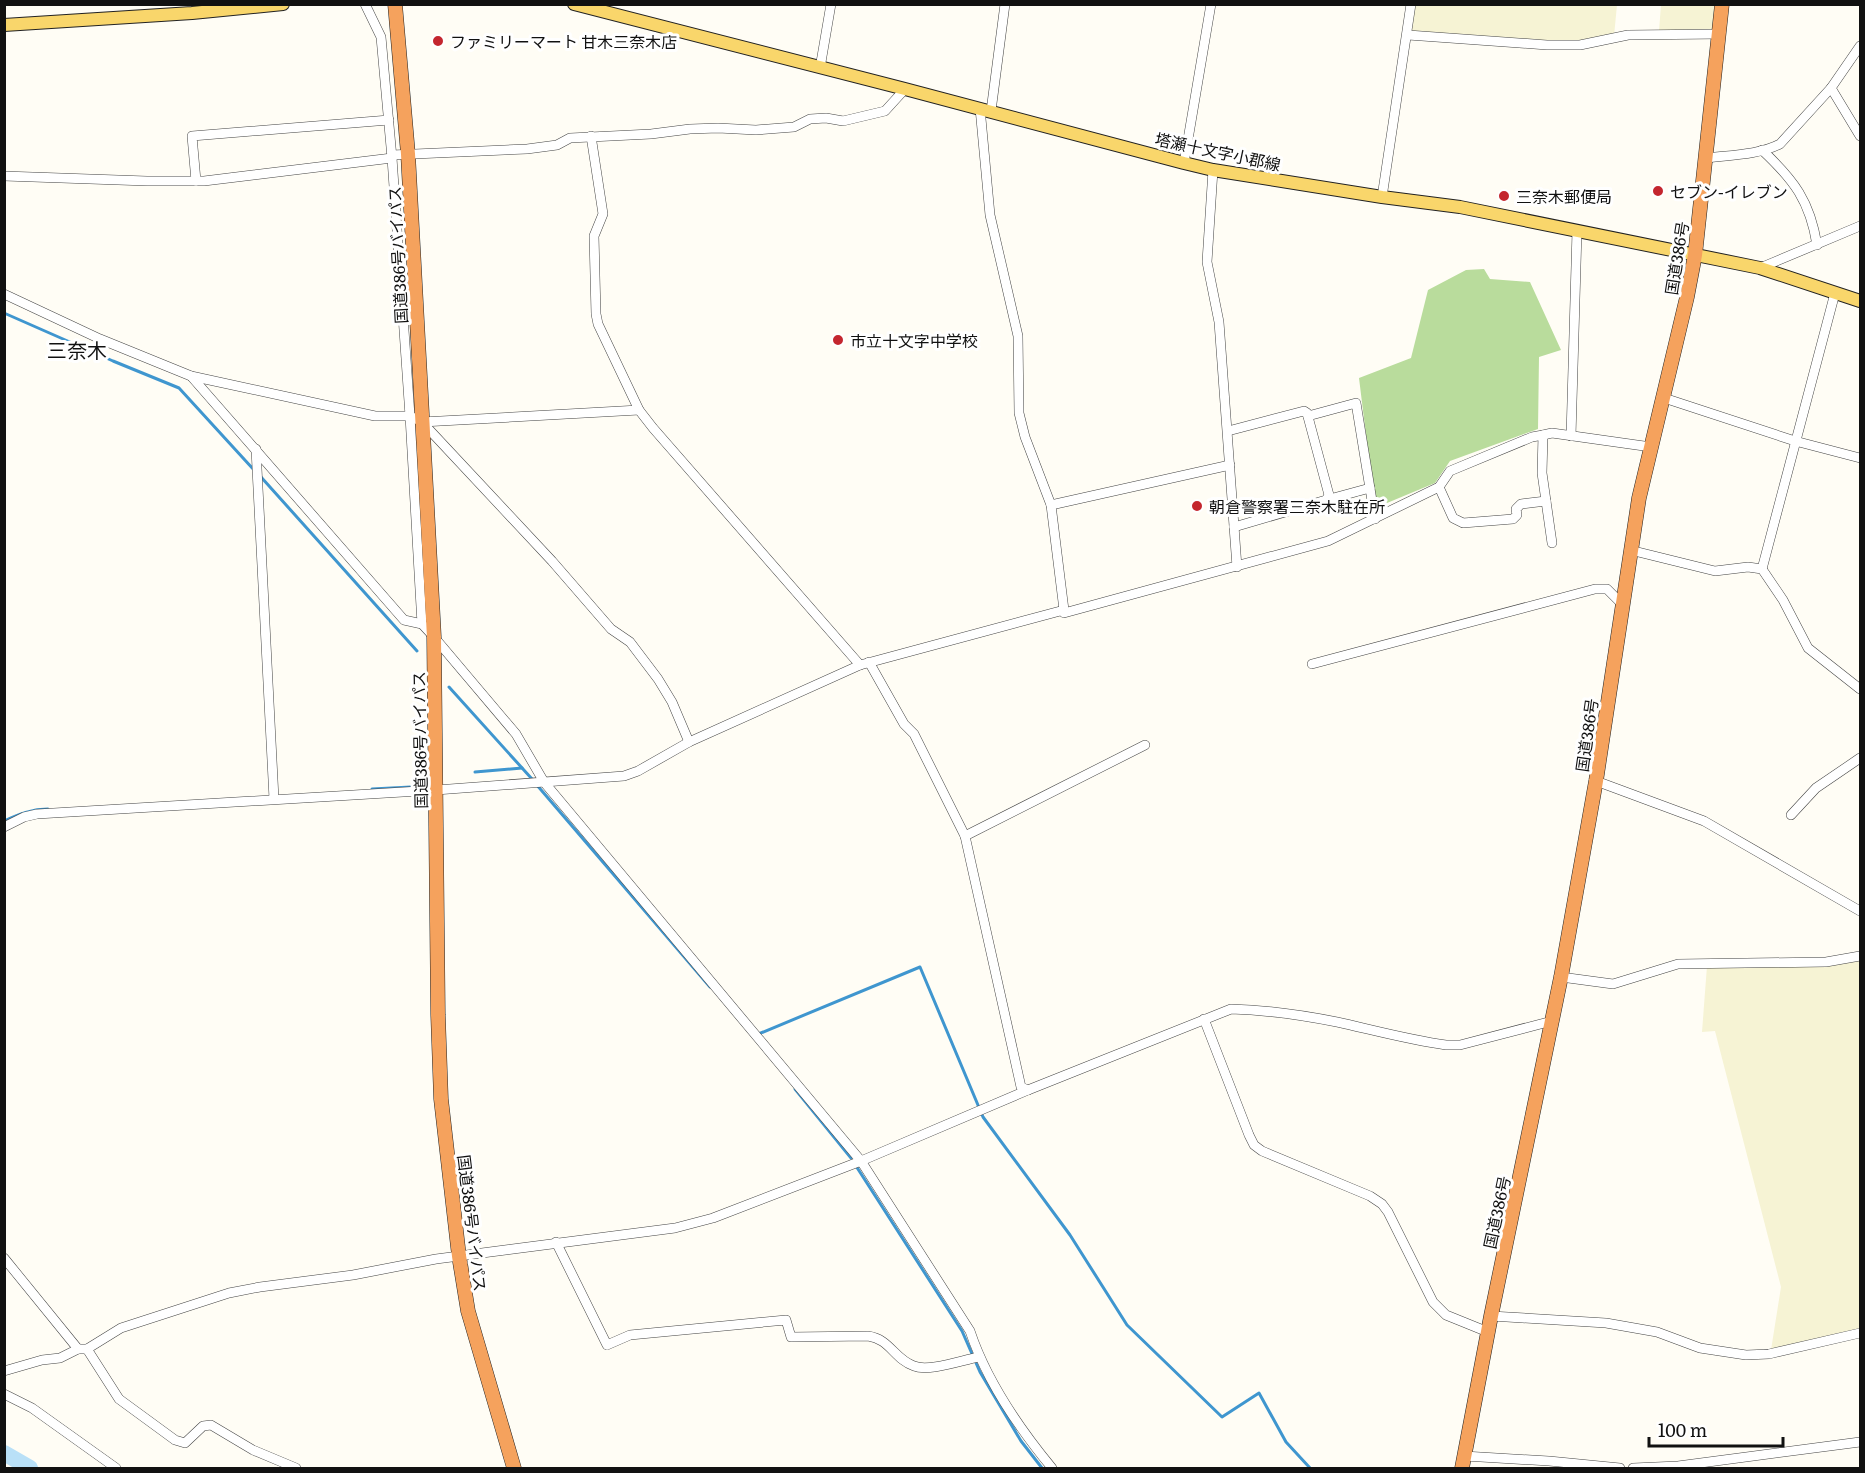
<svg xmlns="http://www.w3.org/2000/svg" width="1865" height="1473" font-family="Literata,'Noto Sans JP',serif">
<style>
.farmland{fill:#f6f3d4}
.forest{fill:#b9dc9c}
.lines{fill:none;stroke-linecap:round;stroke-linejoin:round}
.stream{stroke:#3f96cf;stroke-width:3}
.river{stroke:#b9e0f7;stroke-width:16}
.minor-casing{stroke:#444;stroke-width:10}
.major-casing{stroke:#222;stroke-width:14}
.highway-casing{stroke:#222;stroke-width:15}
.minor{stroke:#fff;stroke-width:9}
.major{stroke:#f9d66b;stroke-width:12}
.highway{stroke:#f5a25d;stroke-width:14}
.poi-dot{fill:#c4262e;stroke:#fff;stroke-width:2}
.labels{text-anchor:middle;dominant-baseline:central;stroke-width:6;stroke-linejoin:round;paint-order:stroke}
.poi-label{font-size:16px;fill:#111;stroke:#fff;text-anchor:start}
.street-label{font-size:16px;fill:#111;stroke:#fff}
.quarter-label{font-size:20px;fill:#111;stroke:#fff}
</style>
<rect width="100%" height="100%" fill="#fffdf5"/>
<g class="farmland">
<path d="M1415,5h202l-3,31 -36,6 -30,1 -137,-11z"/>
<path d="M1661,5h58l-2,27 -58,-1z"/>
<path d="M1860,960v368l-89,22 10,-63 -66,-256 -13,1 5,-66 118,1z"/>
</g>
<path class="forest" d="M1484,269l6,10 40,3 31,68 -22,7 -1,72 -88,32 -15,22 -60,25 -16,-130 52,-20 17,-68 38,-20z"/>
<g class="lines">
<g class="stream">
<path d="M4,313l109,48 66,27 75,82"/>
<path d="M261,477l156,174"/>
<path d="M449,687l83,92"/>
<path d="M475,772l47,-4"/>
<path d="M536,784l174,203"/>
<path d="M372,789l39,-2"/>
<path d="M4,821c15,-7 28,-12 44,-12"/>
<path d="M756,1035l164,-68 63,150 87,118 57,90 95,92 37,-24 27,49 24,26"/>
<path d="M795,1089l56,69"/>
<path d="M856,1166l106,165 18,41 41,69 21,27"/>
</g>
<path class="river" d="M4,1453l26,15"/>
<g class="minor-casing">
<g id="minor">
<path d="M365,4l16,33 11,121 18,258 12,208"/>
<path d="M1408,35l139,10h33l48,-10 91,-1"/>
<path d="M820,68l11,-64"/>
<path d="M1831,88l29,48"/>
<path d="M980,108l10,107 28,121 1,77 6,24 26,68 13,105"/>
<path d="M991,111l14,-107"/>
<path d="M591,136l12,78 -9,22 2,78 2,10 41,86 14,18 207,237"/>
<path d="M1762,150c32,30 48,51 55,95"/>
<path d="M392,155l135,-6 30,-4 13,-7 81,-4 39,-5 28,-1 38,2 38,-3 16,-8 16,-1 17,3 42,-10 20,-22"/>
<path d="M1706,158c23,-3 53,-3 74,-14l51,-56 29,-42"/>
<path d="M1184,163l27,-159"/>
<path d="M1213,170l-6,92 12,60 18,245"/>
<path d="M4,176l143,5h57l188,-23"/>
<path d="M196,181l-4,-45 197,-16"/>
<path d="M1382,197l29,-193"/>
<path d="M1760,268l100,-42"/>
<path d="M4,294l96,45 91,37 184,40h35l12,6 130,139 59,68 19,13 28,37 14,23 17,40"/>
<path d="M191,376l213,244 18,4 12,13 82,97 28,48 317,379 109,170c17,51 49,97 82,137"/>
<path d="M1664,398l131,43 65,17"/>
<path d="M1308,416l48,-13 19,116"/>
<path d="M422,422l217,-12"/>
<path d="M1228,431l76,-20 3,2 22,82 -3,5 -92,27"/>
<path d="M1543,435l-1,38 10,70"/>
<path d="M1571,436l6,-205"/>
<path d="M256,449l18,350"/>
<path d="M1439,487l14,31 10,5 50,-4 4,-4 -1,-6 5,-5 25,-3"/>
<path d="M1326,500l44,-12"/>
<path d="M1051,505l179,-40"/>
<path d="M1630,550l85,21 33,-4 14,2 21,31 25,48 52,41"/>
<path d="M1762,569l73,-276"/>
<path d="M869,662l35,62 10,10 51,102 56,251 7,3"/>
<path d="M1312,664l283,-75h12l15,15"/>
<path d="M1596,781l108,40 156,90"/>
<path d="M1791,815l25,-27 44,-30"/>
<path d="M4,827l20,-10 13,-3 399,-24 188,-14 14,-5 51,-29 171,-77 204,-55v3l264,-72 111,-54 11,-16 82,-34 11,-2 9,-2 99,14"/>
<path d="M965,836l180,-91"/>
<path d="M1561,977l52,7 65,-20 148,-2 34,-6"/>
<path d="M1204,1019l45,116 5,10 8,6 108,45 12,8 6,8 45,90 13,13 42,17"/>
<path d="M556,1242l51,103 23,-10 156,-15 5,17 77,-1c22,3 26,23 46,30 15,6 48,-6 65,-9"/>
<path d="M4,1258l74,91"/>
<path d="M1491,1316l115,7 51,9 43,16 46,7 23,-1 91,-21"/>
<path d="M87,1349l32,50 56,41 10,3 18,-17 8,-1 42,25 43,18"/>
<path d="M4,1371l38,-11 18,-2 18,-9h9l34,-21 108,-35 31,-6 93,-12 83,-16 239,-31 38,-10 148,-57 167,-71 203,-81c35,1 71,6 106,13 36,8 72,18 109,23h14l92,-24"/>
<path d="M4,1394l28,14 84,60"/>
<path d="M1464,1456l85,5 71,7"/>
<path d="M1633,1468l45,-2 182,-24"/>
</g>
</g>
<g class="major-casing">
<g id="major">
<path d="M574,4l331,85 279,74 29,7 169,27 78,10 300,61 100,33"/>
<path d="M4,25l188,-12 91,-9"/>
</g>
</g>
<g class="highway-casing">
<g id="highway">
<path d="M395,4l13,150 26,483 4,378 3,84 18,157 9,55 46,157"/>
<path d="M1462,1468l29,-152 70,-339 35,-196 43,-283 48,-201 8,-42 27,-251"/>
</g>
</g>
<use href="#minor" class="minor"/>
<use href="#major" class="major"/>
<use href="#highway" class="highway"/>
</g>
<g class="poi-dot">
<circle cx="438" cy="41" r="6"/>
<circle cx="1658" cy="191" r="6"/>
<circle cx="1504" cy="196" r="6"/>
<circle cx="838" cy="340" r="6"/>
<circle cx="1197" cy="506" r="6"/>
</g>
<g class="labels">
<g class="poi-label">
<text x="450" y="41">ファミリーマート 甘木三奈木店</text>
<text x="1670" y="191">セブン-イレブン</text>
<text x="1516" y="196">三奈木郵便局</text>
<text x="850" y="340">市立十文字中学校</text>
<text x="1209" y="506">朝倉警察署三奈木駐在所</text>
</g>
<g class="street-label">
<text transform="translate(1218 151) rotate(12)">塔瀬十文字小郡線</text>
<text transform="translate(397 255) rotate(-93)">国道386号バイパス</text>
<text transform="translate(1676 258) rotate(-81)">国道386号</text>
<text transform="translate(1586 735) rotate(-82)">国道386号</text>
<text transform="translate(419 740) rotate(-91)">国道386号バイパス</text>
<text transform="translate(1496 1212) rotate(-78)">国道386号</text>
<text transform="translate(473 1223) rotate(83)">国道386号バイパス</text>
</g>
<g class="quarter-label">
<text x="77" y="349">三奈木</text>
</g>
</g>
<rect width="1865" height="1473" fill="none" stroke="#111111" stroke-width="12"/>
<path d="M1649 1437v9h134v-9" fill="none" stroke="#111111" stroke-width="3"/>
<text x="1658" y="1437" font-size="18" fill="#111111" stroke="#ffffff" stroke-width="4.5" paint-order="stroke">100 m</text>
</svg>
